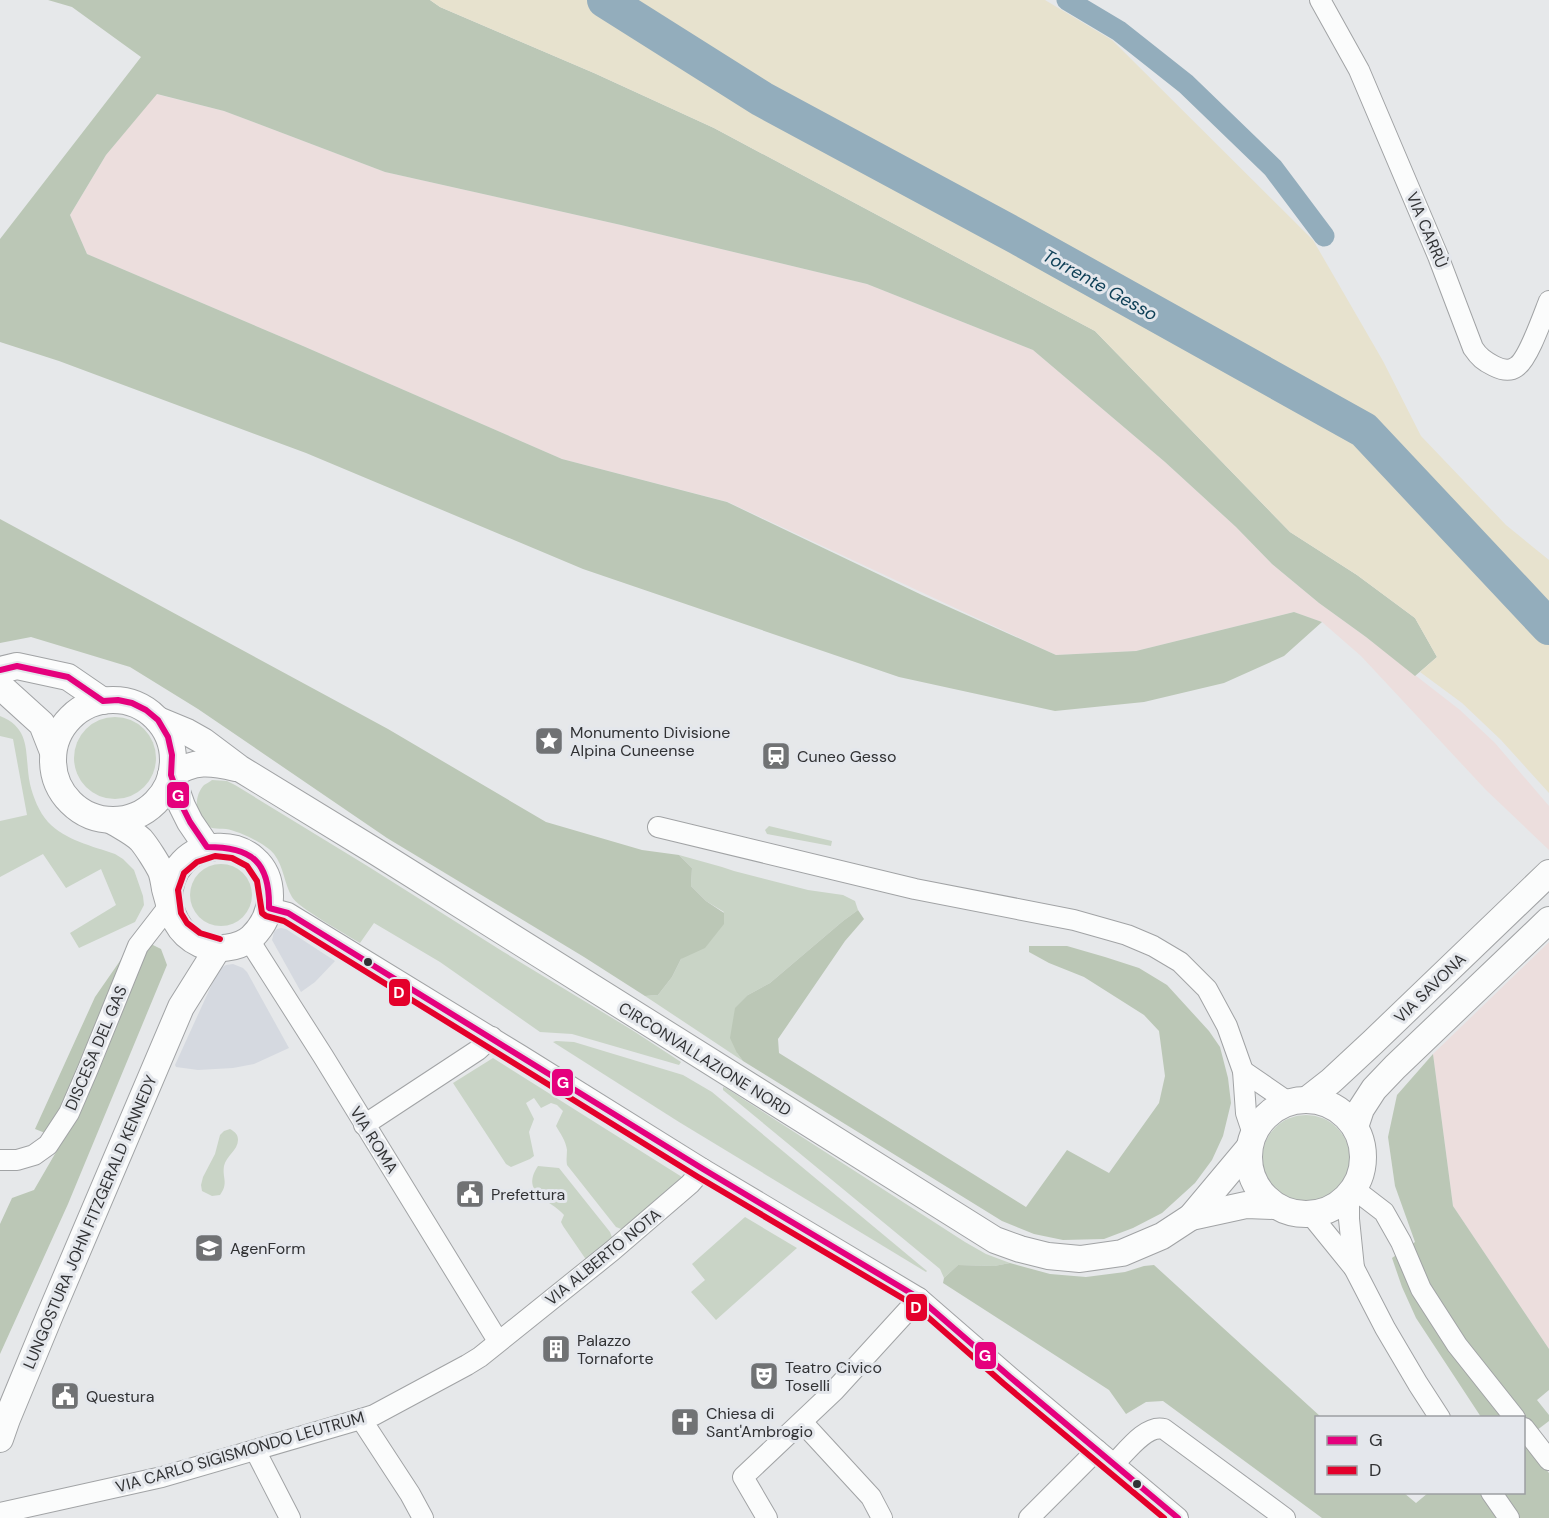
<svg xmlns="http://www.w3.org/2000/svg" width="1549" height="1518" font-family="'DM Sans',sans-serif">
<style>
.built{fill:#d5d9e0}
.industrial{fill:#ecdedd}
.green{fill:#c9d4c6}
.forest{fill:#bbc7b6}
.sand{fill:#e7e2ce}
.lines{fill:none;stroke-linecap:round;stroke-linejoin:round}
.canal{stroke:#93adbc;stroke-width:21}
.river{stroke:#93adbc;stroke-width:36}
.minor-casing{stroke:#a1a3a5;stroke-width:22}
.major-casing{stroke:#a1a3a5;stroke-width:28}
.minor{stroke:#fbfcfc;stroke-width:20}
.major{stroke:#fbfcfc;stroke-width:26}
.bus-1-casing{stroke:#e4e7ec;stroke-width:10}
.bus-2-casing{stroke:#e4e7ec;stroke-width:10}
.bus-1{stroke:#e5007d;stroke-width:6}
.bus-2{stroke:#e4002b;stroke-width:6}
.bus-dot{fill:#313234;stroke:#e4e7ec;stroke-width:2}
.labels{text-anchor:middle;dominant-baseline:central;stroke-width:6;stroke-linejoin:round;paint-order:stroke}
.street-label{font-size:16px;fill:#313234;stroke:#e4e7ec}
.poi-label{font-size:16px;fill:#313234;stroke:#e4e7ec;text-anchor:start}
.water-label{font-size:18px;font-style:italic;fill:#0d3f56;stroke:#e4e7ec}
.line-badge{stroke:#e4e7ec;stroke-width:2}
.badge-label{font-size:16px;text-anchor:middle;font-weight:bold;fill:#fff}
</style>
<rect width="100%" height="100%" fill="#e6e8ea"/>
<g class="built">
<path d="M281,928l5,1 49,32 -20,21 -14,10 -29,-52 2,-8 3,-3z"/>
<path d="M233,964l10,4 4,4 42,76 -35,16 -21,4 -35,2 -22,-3 -1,-2 42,-92 4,-5 5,-3z"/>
</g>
<g class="industrial">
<path d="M156,94l68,17 161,61 236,53 246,59 166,66 132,112 71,65 36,37 47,39 47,34 94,73 35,33 54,63v44l-63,-60 -125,-134 -39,-34 -28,-10 -158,39 -80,4 -328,-153 -166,-43 -259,-113 -216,-92 -17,-39 36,-60z"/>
<path d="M1549,942v407l-96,-143 -20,-152z"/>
</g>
<g class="green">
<path d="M0,716c33,13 24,40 30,68 3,13 9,28 18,38 17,18 44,24 67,32l8,5 11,11 9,26 1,9 -9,17 -56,26 -9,-15 46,-28 -15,-36 -35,19 -23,-34 -43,23v-56l27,-6 -14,-76 -13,-3z"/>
<circle cx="115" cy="758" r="41"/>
<path d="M212,780l15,1 8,4 134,82 133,84 130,79 49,32 -2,3 -107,-31 -32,-2 -100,-70 -66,-39 -14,20c-13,-8 -63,-36 -68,-46 -8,-14 -8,-30 -18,-43 -8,-10 -35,-23 -48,-25 -6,-1 -13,1 -18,-3 -13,-9 -15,-29 -4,-41 3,-2 6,-3 8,-5z"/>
<path d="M769,826l63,15 -1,5 -64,-12 -2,-4z"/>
<path d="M679,855l43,12 12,4 74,19 35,5 12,6 3,9 -15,11 -73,62 -22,12 -11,58 6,8 -98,-65 13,-1 14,-18 9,-18 43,-47 -18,-11 -15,-15 1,-18z"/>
<circle cx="221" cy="895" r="31"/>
<path d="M556,1041l18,1 109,33 29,17 215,179 -1,1 -247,-150 -126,-80z"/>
<path d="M493,1058l189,119 -58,53 -8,-3 -49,-62c-1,-6 0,-10 0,-15 -1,-9 -7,-17 -11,-24l7,-15 -6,-6 -6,-2 -10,5 -7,-10 -8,5 8,16 -5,13 5,24 -4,3 -19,8 -5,-3 -53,-81z"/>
<path d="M723,1087l3,1 239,154 21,12 24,9 -16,3 -36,-1 -14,13 -4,-9 -217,-179z"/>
<circle cx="1306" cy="1159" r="44"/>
<path d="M230,1129c5,3 8,5 8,11 0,10 -12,16 -14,26 -2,12 5,17 -4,29l-8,1 -10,-5 -1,-6 2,-8 12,-23 5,-19 4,-4z"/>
<path d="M538,1166l21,2 51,64 3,8 -26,21 -24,-35 -2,-4 3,-7c-12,-15 -45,-21 -26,-49z"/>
<path d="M745,1217l52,31 -81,72 -25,-28 14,-12 -13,-16z"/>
</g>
<g class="forest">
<path d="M48,0h382l10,7 154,66 120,55 381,203 195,201 67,43 58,43 22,39 -22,19 -49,-39 -47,-34 -47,-39 -36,-37 -71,-65 -132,-112 -166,-66 -246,-59 -236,-53 -161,-61 -67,-17 -51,61 -36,60 17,39 216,92 259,113 165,43 195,93 134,60 80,-4 158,-39 28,10 -38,34 -60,27 -80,19 -89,9 -156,-34 -316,-108 -277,-116 -247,-92 -59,-19v-103l141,-182 -69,-50z"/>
<path d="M0,519l388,210 158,93 96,28 37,5 13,13 -1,18 15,15 18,12v11l-19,24 -24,11 -9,18 -14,18 -13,1 -61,-39 -197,-119 -189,-129 -68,-42 -99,-30 -31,6z"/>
<path d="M858,910l6,9 -19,22 -67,98 1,14 247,154 41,-57 42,23 50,-70 6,-27 -6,-45 -15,-16 -60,-38 -35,-14 -20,-11v-6h38l38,11 34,11 28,17 42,46 11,16 8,31 3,25 -8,33 -11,24 -17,23 -33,30 -29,15 -29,11 -41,1 -29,-6 -32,-13 -259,-160 -6,-8 -7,-15 5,-30 13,-13 22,-12 73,-62z"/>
<path d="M151,944l10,5 6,16 -99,239 -68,150v-130l12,-26 22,-8 29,-50 -28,-11 60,-132 27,-39z"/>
<path d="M1433,1054l20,152 96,143v41l-12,10 12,15v6l-25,19 25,33v45h-227l-159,-117 -17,1 -20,12 -17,-24 -166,-107 1,-5 14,-13 36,1 16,-3 40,11 36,3 39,-5 19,-6 10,-1 167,152 -5,1v74l88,1 12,10 12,-10 96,-1v-74l-43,-1 -65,-99 -14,-31 -10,-29 23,-16 -20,-56 -7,-49 9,-42z"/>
</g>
<path class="sand" d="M430,0h615l67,40 201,200 70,121 38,75 85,89 43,35v233l-48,-53 -39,-37 -42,-31 17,-15 -22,-39 -58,-43 -67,-43 -195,-201 -381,-203 -120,-55 -154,-66z"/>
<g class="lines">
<path class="canal" d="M1067,0l52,31 67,53 87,84 51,68"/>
<path class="river" d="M605,0l157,99 256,138 346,193 185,197"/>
<g class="minor-casing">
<g id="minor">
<path d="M1320,0l39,70 79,186 35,92c6,9 11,13 21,18 6,3 15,6 22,1 12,-7 27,-51 33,-66"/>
<path d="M658,827l257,62 159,31 53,15 26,11 27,16 27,27 20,37 16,45 3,42 7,21"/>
<path d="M269,908l19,5 232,142 183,114 216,129 91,79 168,141"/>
<path d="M249,940l74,116 175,285"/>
<path d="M1243,1071l45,31"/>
<path d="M364,1125l114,-75 14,-13"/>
<path d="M0,1160h17l17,-5 14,-10 21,-32 19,-44 50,-123 31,-40"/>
<path d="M1354,1189l30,23 17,30 20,47 36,56 58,73"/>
<path d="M1349,1195v24l5,49"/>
<path d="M1311,1215l43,53 31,60 33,56 22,34"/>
<path d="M361,1419l49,75 13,24"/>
<path d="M802,1422l69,75 11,21"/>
<path d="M1524,1428l25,32"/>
<path d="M255,1450l35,68"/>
<path d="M1114,1464c12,-12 32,-40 50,-35l121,89"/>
<path d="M1491,1492l18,26"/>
<path d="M0,1513l162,-36 199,-58 13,-4 93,-50 13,-8 132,-106 78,-67 13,-15"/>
<path d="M767,1518l-24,-41 91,-86 85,-93"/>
<path d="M1029,1518l68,-68"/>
</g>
</g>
<g class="major-casing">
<g id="major">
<path d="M0,670l17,-4 51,11 35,24"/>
<path d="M0,686l42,38 11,28"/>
<circle cx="113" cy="760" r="60"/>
<path d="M158,720l29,12 16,9 36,27 139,85 617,387 25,9 28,7 32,3 42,-6 40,-17 29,-19 57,-68"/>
<path d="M171,775l11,31 8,16 17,25"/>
<path d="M171,775c24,-15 39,-13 65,-7"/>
<path d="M111,820c9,6 22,12 30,20 6,7 16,23 20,31 2,5 3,12 4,18 6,23 11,44 35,55 15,7 39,5 52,-7 11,-11 18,-24 18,-40 1,-68 -106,-69 -101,9"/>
<path d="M1308,1099l23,-18 42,-39 176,-169"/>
<circle cx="1306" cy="1157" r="57"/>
<path d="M1355,1127l6,-18 13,-20 21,-22 154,-147"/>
<path d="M1191,1217l55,-12 28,1"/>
<path d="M0,1439l7,-20 43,-104 131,-308 37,-59"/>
</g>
</g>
<use href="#minor" class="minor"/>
<use href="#major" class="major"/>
<g class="bus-1-casing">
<path id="bus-1" d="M0,670l17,-4 51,11 35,24 15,-1 14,3 14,7 12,10 10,17 4,18 -1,20 11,31 8,16 17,25c45,0 63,15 62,61l19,5 415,256 216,129 91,79 168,141"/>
</g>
<g class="bus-2-casing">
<path id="bus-2" d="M220,939l-20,-6 -13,-10 -6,-10 -3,-23 6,-17 13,-11 18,-6 17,2 15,8 10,15 5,32 4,3 18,5 414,256 216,128 90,79 160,134"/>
</g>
<use href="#bus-1" class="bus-1"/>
<use href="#bus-2" class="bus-2"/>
</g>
<defs>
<g id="sight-square" transform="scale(1.5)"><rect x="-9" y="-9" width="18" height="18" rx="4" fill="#707274" stroke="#e4e7ec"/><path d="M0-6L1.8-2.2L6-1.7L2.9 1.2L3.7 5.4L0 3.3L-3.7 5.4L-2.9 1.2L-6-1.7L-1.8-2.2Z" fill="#fff"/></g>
<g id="station-square" transform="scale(1.5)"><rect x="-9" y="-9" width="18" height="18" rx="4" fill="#707274" stroke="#e4e7ec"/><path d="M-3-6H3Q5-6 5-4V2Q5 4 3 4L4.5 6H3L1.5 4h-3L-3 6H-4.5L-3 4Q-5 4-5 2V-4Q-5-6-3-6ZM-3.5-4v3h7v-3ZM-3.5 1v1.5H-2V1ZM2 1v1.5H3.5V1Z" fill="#fff"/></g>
<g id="civic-square" transform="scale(1.5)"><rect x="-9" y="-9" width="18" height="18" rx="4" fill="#707274" stroke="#e4e7ec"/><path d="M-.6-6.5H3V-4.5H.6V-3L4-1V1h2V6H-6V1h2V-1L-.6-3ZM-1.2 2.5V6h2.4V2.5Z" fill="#fff"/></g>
<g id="university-square" transform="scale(1.5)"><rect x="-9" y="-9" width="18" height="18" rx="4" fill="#707274" stroke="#e4e7ec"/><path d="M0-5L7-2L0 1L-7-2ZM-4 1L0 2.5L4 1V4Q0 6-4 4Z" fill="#fff"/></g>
<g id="building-square" transform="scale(1.5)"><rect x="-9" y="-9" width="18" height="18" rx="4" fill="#707274" stroke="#e4e7ec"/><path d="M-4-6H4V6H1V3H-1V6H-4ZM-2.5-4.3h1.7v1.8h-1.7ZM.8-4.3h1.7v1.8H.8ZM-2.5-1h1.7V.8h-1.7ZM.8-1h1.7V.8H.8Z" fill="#fff"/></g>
<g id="theatre-square" transform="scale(1.5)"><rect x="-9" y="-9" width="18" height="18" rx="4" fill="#707274" stroke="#e4e7ec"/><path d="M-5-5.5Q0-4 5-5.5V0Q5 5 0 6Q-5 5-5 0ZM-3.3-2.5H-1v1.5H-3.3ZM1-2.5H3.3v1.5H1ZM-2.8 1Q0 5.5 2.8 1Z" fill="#fff"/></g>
<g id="church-square" transform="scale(1.5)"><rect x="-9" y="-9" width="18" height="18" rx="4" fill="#707274" stroke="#e4e7ec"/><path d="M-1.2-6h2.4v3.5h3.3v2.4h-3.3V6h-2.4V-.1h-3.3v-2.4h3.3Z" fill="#fff"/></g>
</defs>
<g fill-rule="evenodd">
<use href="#sight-square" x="549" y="741"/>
<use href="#station-square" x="776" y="756"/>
<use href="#civic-square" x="470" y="1194"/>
<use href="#university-square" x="209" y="1248"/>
<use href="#building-square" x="556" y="1349"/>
<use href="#theatre-square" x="764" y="1376"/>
<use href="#civic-square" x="65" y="1396"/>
<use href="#church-square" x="685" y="1422"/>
</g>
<g class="bus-dot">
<circle cx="368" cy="962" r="5"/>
<circle cx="1137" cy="1484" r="5"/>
</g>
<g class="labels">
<g class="street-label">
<text transform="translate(1427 230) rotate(67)">VIA CARRÙ</text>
<text transform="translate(1430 988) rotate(-44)">VIA SAVONA</text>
<text transform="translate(96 1048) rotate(-67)">DISCESA DEL GAS</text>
<text transform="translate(705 1059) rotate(32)">CIRCONVALLAZIONE NORD</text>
<text transform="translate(374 1140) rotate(58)">VIA ROMA</text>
<text transform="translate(90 1222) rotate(-67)">LUNGOSTURA JOHN FITZGERALD KENNEDY</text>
<text transform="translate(603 1257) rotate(-39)">VIA ALBERTO NOTA</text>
<text transform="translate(240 1452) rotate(-16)">VIA CARLO SIGISMONDO LEUTRUM</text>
</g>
<g class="poi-label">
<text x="570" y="732">Monumento Divisione<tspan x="570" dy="18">Alpina Cuneense</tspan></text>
<text x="797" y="756">Cuneo Gesso</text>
<text x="491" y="1194">Prefettura</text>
<text x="230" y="1248">AgenForm</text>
<text x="577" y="1340">Palazzo<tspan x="577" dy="18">Tornaforte</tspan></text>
<text x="785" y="1367">Teatro Civico<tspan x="785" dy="18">Toselli</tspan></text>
<text x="86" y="1396">Questura</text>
<text x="706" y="1413">Chiesa di<tspan x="706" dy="18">Sant'Ambrogio</tspan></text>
</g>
<g class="water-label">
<text transform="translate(1100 285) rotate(29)">Torrente Gesso</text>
</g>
</g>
<g class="line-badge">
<rect x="166" y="781" width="24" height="28" rx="6" fill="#e5007d"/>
<rect x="388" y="978" width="23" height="29" rx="6" fill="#e4002b"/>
<rect x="551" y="1068" width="23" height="29" rx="6" fill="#e5007d"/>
<rect x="905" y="1293" width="23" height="29" rx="6" fill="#e4002b"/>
<rect x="974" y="1341" width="23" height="29" rx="6" fill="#e5007d"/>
</g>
<g class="badge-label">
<text x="178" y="801">G</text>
<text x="399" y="998">D</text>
<text x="563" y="1088">G</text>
<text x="916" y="1313">D</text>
<text x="985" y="1361">G</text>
</g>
<rect x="1315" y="1416" width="210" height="78" fill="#e4e7ec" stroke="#9c9fa2" stroke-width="1.5"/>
<rect x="1327" y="1436" width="30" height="9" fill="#e5007d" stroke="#9c9fa2" stroke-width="1.5"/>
<text x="1369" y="1446" font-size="18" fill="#313234">G</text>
<rect x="1327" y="1466" width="30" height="9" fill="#e4002b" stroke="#9c9fa2" stroke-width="1.5"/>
<text x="1369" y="1476" font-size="18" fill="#313234">D</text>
</svg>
